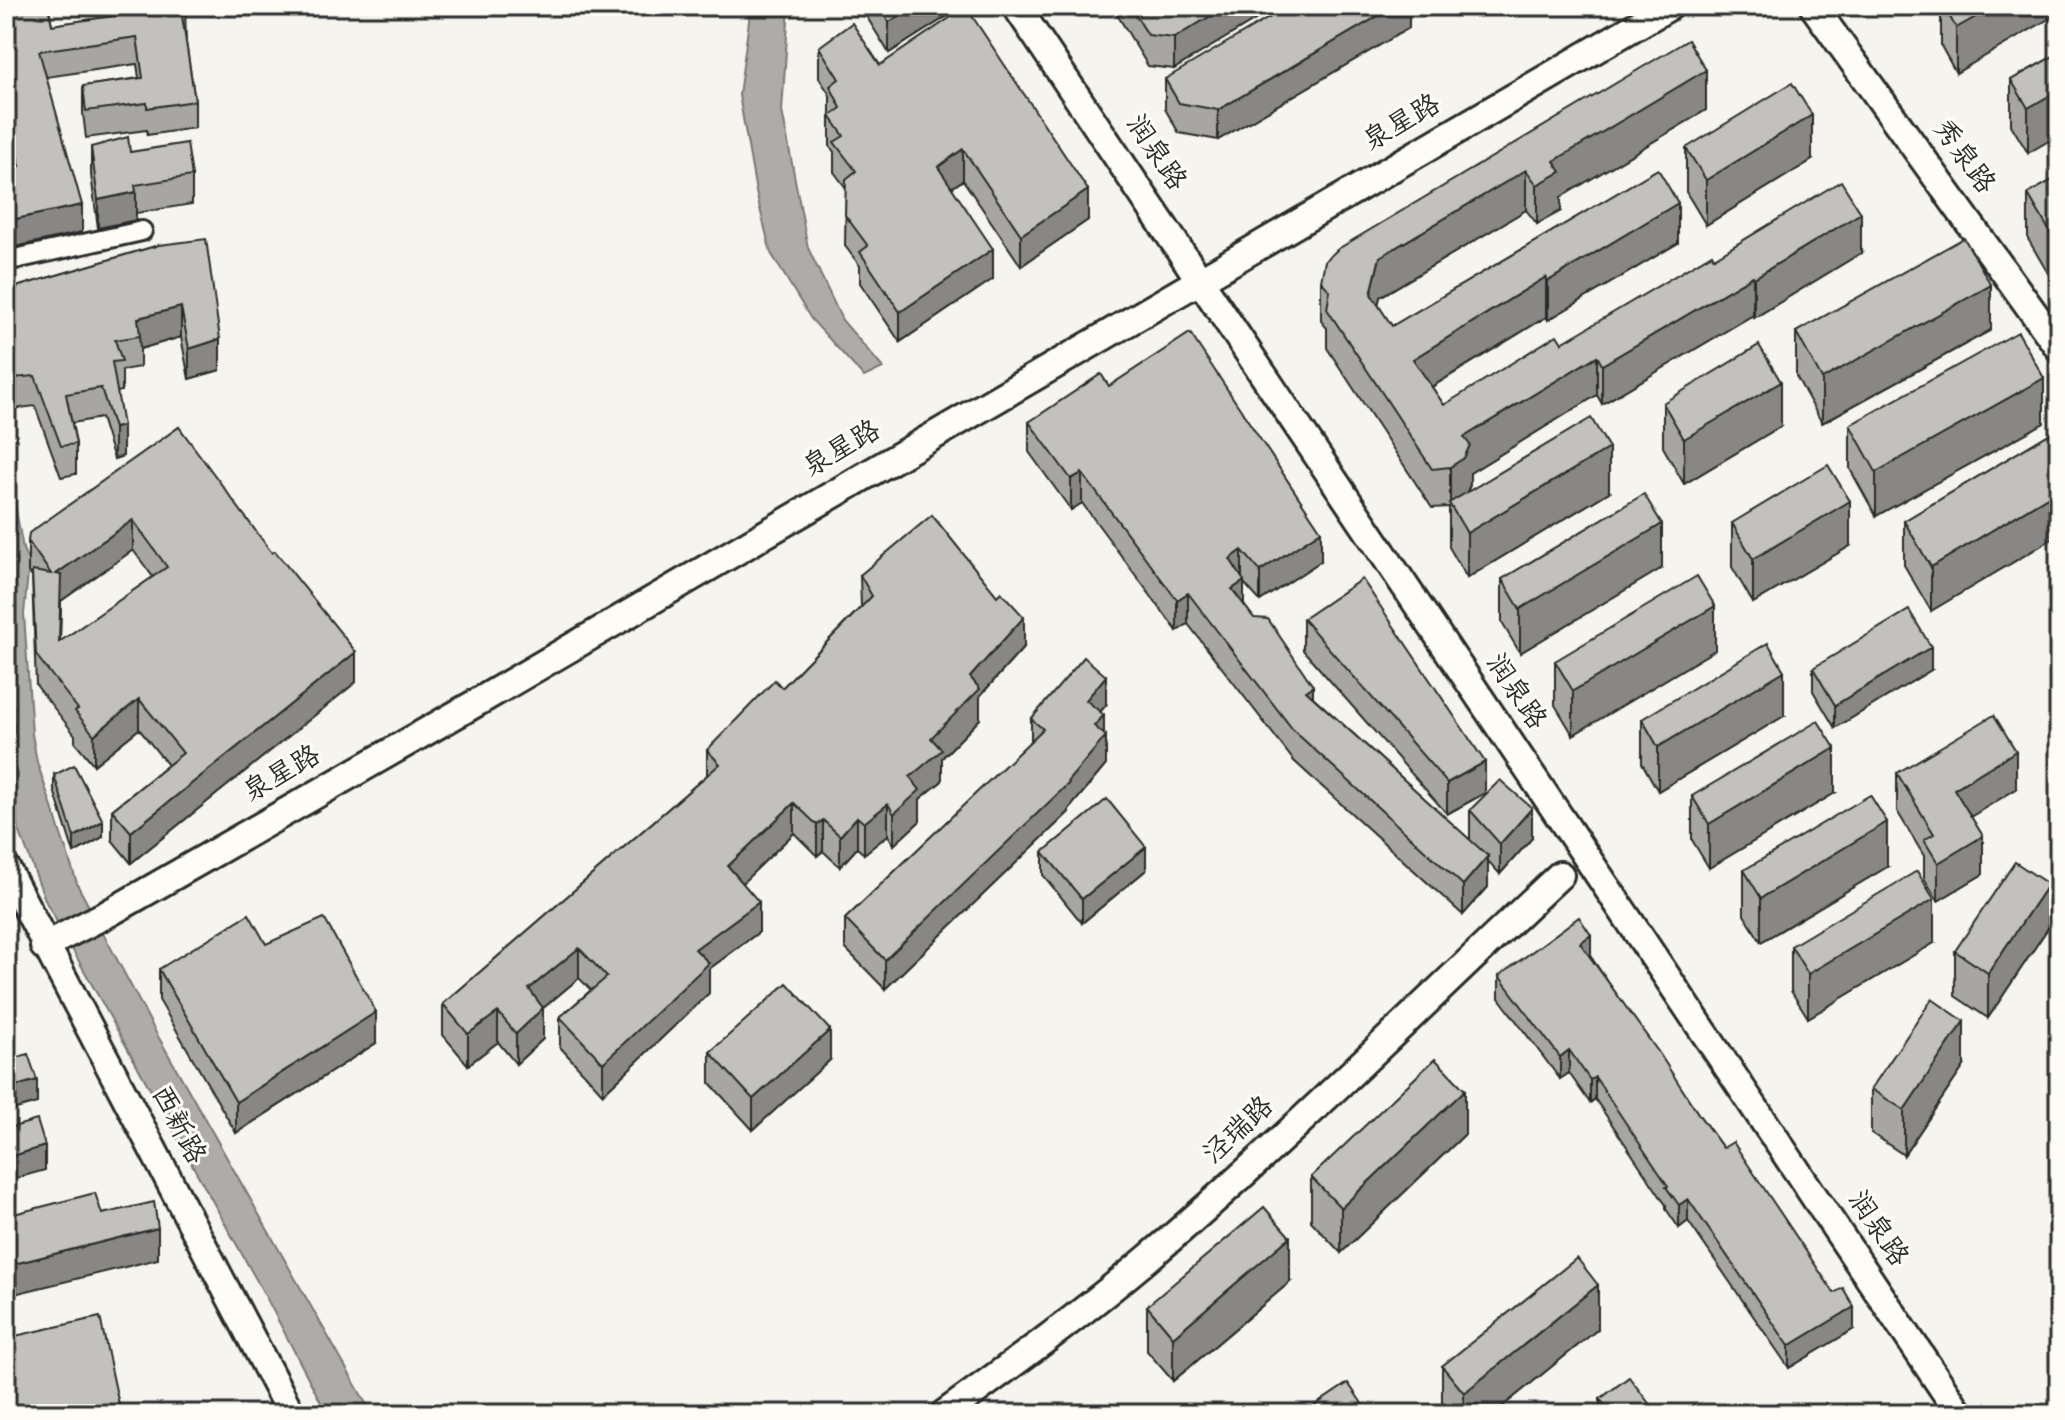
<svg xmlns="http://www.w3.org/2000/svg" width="2065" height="1420" font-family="'Gochi Hand','LXGW WenKai TC',sans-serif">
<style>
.water{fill:#adaca9;stroke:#797877;stroke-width:2}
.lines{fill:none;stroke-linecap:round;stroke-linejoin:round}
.street-casing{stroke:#2b2b2b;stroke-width:24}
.secondary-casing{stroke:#2b2b2b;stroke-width:32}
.street{stroke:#fdfcf7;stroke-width:18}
.secondary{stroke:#fdfcf7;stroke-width:26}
.wall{fill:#a7a6a3;stroke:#2b2b2b;stroke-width:2;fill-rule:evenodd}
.shaded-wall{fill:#888785;stroke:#2b2b2b;stroke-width:2}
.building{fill:#c2c1be;stroke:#2b2b2b;stroke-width:2;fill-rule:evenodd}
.labels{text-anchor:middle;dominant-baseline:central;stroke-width:6;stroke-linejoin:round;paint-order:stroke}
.street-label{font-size:28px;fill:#2b2b2b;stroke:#fdfcf7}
</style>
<rect width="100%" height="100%" fill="#f5f4ef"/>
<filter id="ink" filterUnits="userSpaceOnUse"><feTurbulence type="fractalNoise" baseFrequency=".0125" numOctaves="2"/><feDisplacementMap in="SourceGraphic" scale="16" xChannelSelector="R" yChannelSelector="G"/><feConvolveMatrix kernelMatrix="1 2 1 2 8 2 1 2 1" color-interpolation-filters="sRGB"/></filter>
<g filter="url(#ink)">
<g class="water">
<path d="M751,6h38l-7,105 26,137 34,72 41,48 -19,9 -53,-58 -40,-66 -15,-61 -17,-97z"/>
<path d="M6,454l17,95 6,14 -5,51 8,120 5,28 41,124 77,145 217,383h-45l-60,-115 -221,-397 -33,-88 3,-74 -10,-79z"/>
</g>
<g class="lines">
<g class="street-casing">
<path id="street" d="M6,261l136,-30"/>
</g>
<g class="secondary-casing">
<g id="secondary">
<path d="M1016,6l944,1408"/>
<path d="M1813,6l246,342"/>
<path d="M6,868l285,546"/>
<path d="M44,946l65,-33 367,-210 1194,-697"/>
<path d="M944,1414c69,-50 138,-100 203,-155 143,-122 276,-256 413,-384"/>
</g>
</g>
<use href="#street" class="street"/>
<use href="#secondary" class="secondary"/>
</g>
<g class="wall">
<path d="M6,6h55l-12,2 3,17 80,-12 -1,-7h54l1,37 9,58v27l-48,7v-5l-61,8 -3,-25v-27l56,-8 -2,-14 -91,13 36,155 -76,17v-79l7,-2 -7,-25z"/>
<path d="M860,6h100v2l-71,45z"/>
<path d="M1112,6h166l-104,63 -26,-3z"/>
<path d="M1409,6v22l-191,112 -39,-7 -14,-24v-30z"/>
<path d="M1941,6h118l-103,67 -15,-27z"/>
<path d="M1688,40l18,70 -145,87v14l-24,13 -11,-14 -146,87 -2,8 14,21 266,-157 20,74 -130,77 -2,-3 -114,70 12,18 118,-62 152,-85 147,-5 -107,65 -1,-3 -151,89 -5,-9 -127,78v12l-3,7h142l-142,86 -18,-31v-40l-17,1 -105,-160v-20l-6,-7v-40z"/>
<path d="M819,47l61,18 208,155 -67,46 -58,-86 -11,8 41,91 -93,63 -40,-59v-17l-15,-20 1,-58 -12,-16v-20l-4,-6v-51l-11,-17z"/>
<path d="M2059,53l-31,100 -17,-28v-45z"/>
<path d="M91,147l39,5 62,24v28l-56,9v7l-38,8 -7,-53z"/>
<path d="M1686,148l126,12 -106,65 -20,-33z"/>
<path d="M2059,176l-3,111 -28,-48v-45z"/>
<path d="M159,245l61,125 -31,9 -8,-42 -41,12v18l-18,3v21l-5,1 6,64 -9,3 -13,-41 -29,5 4,21v30l-15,3 -26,-71 -22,3 -7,-34v-85z"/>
<path d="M1991,330l-169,93 -26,-47v-44z"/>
<path d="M1109,386l212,175 -61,40 -16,-18v22l69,92 157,143v-30l62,28 -32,36 -12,-13v26l-25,28 -169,-154 -106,-137 -11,7 -95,-128 -11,7 -42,-58v-30z"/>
<path d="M1663,403l118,23 -97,58 -21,-37z"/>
<path d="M2044,423l-168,93 -26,-47v-44z"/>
<path d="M179,427l177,255 -225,181 -19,-23v-30l56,-45 -29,-36 -45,36 -19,-23v-7l-39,-50 -4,-108 -4,-5v-31zM133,550l20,27 -93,65 1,-41z"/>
<path d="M2059,428l-128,183 -27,-46v-44z"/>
<path d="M1732,523l118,23 -97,57 -21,-36z"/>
<path d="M2059,552v38l-3,-6v-30z"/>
<path d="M1662,568l-142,85 -18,-30v-44z"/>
<path d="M860,575l164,72 -44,49v23l-38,39v23l-22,18v22l-26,24 -6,-10 -24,19 -7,-6 -17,19 -17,-16 -6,5 -23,-23 -52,50 17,49 -50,37v24l-106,101 -43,-47v-30l31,-27 -12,-12 -36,30v31l-27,25 -18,-22 -30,23 -25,-30v-31l264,-229v-25l75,-62 79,-81z"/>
<path d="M1303,619l182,174 -38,21 -144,-164z"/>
<path d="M1715,650l-142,85 -18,-30v-44z"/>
<path d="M1813,668l118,2 -96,58 -22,-37z"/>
<path d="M1106,705l-6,7 4,23 2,30 -37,44v3l-184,177 -40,-41v-29l186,-178v-22z"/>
<path d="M1784,716l-126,75 -16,-28v-44z"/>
<path d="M1897,773l119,16 -45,27 12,58 -45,27 -14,-23v-22l-27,-45z"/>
<path d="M54,775l49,62 -29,16 -20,-63z"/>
<path d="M1835,793l-126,75 -17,-28v-44z"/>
<path d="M1043,852l103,18 -64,53 -39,-48z"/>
<path d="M1887,867l-126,75 -17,-27v-45z"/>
<path d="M2048,928l-60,90 -33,-22v-45z"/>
<path d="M1934,943l-126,75 -17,-27v-45z"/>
<path d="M266,944l110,99 -140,90 -77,-133v-31z"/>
<path d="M1591,957l108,158 155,214 -65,39 -101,-147 -9,7 -13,-19v-4l-71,-106 -5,4 -21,-30 -9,6 -61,-81v-22z"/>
<path d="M710,1052l120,8 -77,70 -43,-47z"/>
<path d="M1964,1066l-60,89 -33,-22v-44z"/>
<path d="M1465,1134l-124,119 -30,-32v-44z"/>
<path d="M1290,1282l-117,99 -26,-30v-45z"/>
<path d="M1598,1329l-105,85h-48l-3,-4v-44z"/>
<path d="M1600,1399l54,15h-54z"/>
</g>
<g class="shaded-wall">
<path d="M915,6h45v2l-71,45v-31z"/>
<path d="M1227,6h51l-104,63v-31z"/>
<path d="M1395,6h14v22l-191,112v-30z"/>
<path d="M1995,6h64v7l-103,60v-45z"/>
<path d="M1706,70v40l-145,87v14l-24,13v-39l17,-24z"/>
<path d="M2059,90v45l-31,18v-45z"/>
<path d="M1812,115v45l-106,65v-45z"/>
<path d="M963,149v31l-25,17v-30z"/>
<path d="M1526,170v40l-146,87 -9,37v-40l9,-37z"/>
<path d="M1088,190v30l-67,46v-31z"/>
<path d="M136,192v28l-38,8v-28z"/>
<path d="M1678,203v40l-130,77v-39z"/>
<path d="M82,205v27l-76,17v-28z"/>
<path d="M1861,213v40l-107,65v-40z"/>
<path d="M2059,241v44l-3,2v-45z"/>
<path d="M993,249v30l-93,63v-30z"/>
<path d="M1753,276v39l-151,89v-39z"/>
<path d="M1546,277v40l-133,81v-39z"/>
<path d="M1991,285v45l-169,93v-44z"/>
<path d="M181,307v30l-41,12 -2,-31z"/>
<path d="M220,339v31l-31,9v-30z"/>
<path d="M1597,356v39l-127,78v12l-6,13 -14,6v-37l14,-30z"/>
<path d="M2044,378v45l-168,93v-44z"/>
<path d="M1781,382v44l-97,58v-45z"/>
<path d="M123,426v30l-9,3v-31z"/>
<path d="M1609,448v44l-142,86v-45z"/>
<path d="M1082,473v30l-11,7v-31z"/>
<path d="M2059,490v45l-128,76v-44z"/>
<path d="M1850,501v45l-97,57v-44z"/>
<path d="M133,520v30l-72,51 -2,72 -3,-99z"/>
<path d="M1662,524v44l-142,85v-44z"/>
<path d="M1321,531v30l-61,40v-30z"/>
<path d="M1242,550v31l-12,-22z"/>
<path d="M1244,581v31l-12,-23z"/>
<path d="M1188,593v31l-11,7v-31z"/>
<path d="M1715,606v44l-142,85v-44z"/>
<path d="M1024,617v30l-44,49v23l-38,39v23l-22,18v22l-26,24v-31l16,-37 21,-39 39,-61z"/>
<path d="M1931,647v23l-96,58v-23z"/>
<path d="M356,652v30l-225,181v-31z"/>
<path d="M1784,671v45l-126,75v-44z"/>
<path d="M1106,676v29l-20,24v-29z"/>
<path d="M1313,686v31l-7,-26z"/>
<path d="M139,699v30l-45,36v-30z"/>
<path d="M13,707v27l-7,3v-27z"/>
<path d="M1104,715v24l2,-3v29l-37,44v3l-184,177v-29z"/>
<path d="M1835,748v45l-126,75v-44z"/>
<path d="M2016,751v38l-62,38v-38z"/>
<path d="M1485,762v31l-38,21v-31z"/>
<path d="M794,803v30l-66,64v-31z"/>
<path d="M888,804v31l-24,19v-31z"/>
<path d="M1532,808v30l-32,36v-30z"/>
<path d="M857,817v31l-17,19v-31z"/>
<path d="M823,820v31l-6,5v-31z"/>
<path d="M103,821v16l-29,16v-16z"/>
<path d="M1887,822v45l-126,75v-44z"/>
<path d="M1983,836v38l-45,27v-38z"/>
<path d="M1146,847v23l-64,53v-24z"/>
<path d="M1488,856v31l-25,28v-30z"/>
<path d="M2048,884v44l-60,90v-45z"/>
<path d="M1934,899v44l-126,75v-44z"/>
<path d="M759,902v30l-50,37v24l-106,101v-31l92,-114z"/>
<path d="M1591,935v22l-11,8v-22z"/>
<path d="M579,948v30l-50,42v-31z"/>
<path d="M543,1008v31l-27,25v-30z"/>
<path d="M376,1012v31l-140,90v-31z"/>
<path d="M498,1012v30l-30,23v-31z"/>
<path d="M1964,1021v45l-60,89v-45z"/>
<path d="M830,1030v30l-77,70v-31z"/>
<path d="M1569,1050v23l-9,6v-22z"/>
<path d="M1595,1077v22l-5,4v-23z"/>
<path d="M37,1080v23l-31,9v-23z"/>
<path d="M1465,1090v44l-124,119v-45z"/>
<path d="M45,1146v24l-39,11v-23z"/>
<path d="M1688,1199v22l-9,7v-23z"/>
<path d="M158,1228v31l-152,37v-30z"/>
<path d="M1290,1237v45l-117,99v-44z"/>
<path d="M1598,1285v44l-105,85h-29v-21z"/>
<path d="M1854,1307v22l-65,39v-22z"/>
</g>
<g class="building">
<path d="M6,6h42l4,19 83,-12 -1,-7h51l1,10h-4l13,85 -48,7v-5l-61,8 -3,-25 60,-8 -6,-41 -98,14 43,154 -76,16v-51l14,-4 -14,-50z"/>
<path d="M879,6h36l-26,16z"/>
<path d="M1130,6h97l-53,32 -26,-3z"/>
<path d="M1289,6h106l-177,104 -39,-7 -14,-24z"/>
<path d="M1944,6h51l-39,22z"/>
<path d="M966,7l122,183 -67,45 -58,-86 -25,18 55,82 -93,63 -40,-60 8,-6 -23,-31 1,-36 10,-8 -22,-29 10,-6 -14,-20 11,-8 -11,-22 9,-7 -20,-32 33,-24 28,42z"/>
<path d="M1688,40l18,30 -152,91 7,11 -24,13 -11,-15 -146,87 -9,37 21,32 266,-157 20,34 -130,78 -2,-4 -133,82 31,46 113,-70 5,8 150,-89 2,4 127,-77 20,32 -107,65 -1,-2 -151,89 -5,-9 -133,81 6,8 -6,13 -14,9 -18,2 -105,-160 3,-18 -9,-10 4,-20 13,-12z"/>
<path d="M2059,53v37l-31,18 -17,-28z"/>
<path d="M1792,83l20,32 -106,65 -20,-32z"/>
<path d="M128,137l2,15 57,-9 5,33 -57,9 1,7 -38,8 -7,-53z"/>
<path d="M2059,176v65l-3,1 -28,-48z"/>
<path d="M1964,238l27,47 -169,94 -26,-47z"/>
<path d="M206,239l14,100 -31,10 -8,-42 -43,11 2,18 -25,4 7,21 -10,1 11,64 -9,2 -13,-40 -35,6 10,50 -15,2 -26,-70 -22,2 -7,-33v-55l153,-45z"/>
<path d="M2018,332l26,46 -168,94 -26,-47z"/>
<path d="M1190,333l131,198 -61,40 -18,-21 -12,9 14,22 -12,8 22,29 14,1 45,67 -7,5 182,165 -25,29 -169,-154 -106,-138 -11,7 -95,-127 -11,6 -42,-57 72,-48 8,12z"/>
<path d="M1759,345l22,37 -97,57 -21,-36z"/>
<path d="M1591,418l18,30 -142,85 -18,-30z"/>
<path d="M179,427l93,126 3,-2 81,101 -225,180 -19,-22 71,-57 -44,-54 -45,36 -19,-24 3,-2 -42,-54 -4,-84 19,3 -23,-33 1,-8zM133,520l34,47 -108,75 2,-67 -5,-1z"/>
<path d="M2059,428v62l-128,77 -27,-46z"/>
<path d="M1828,465l22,36 -97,58 -21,-36z"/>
<path d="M1644,494l18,30 -142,85 -18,-30z"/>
<path d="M932,515l65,81 4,-4 23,25 -54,60 10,12 -49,49 11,12 -32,27 10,13 -26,24 -6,-10 -24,19 -7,-6 -17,19 -17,-16 -6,5 -23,-22 -66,63 31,36 -64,47 14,14 -106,100 -43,-46 47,-40 -28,-29 -50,41 14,19 -27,26 -18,-22 -30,22 -25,-30 277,-240 -13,-14 68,-70 7,8 90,-92 -12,-21z"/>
<path d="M1697,576l18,30 -142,85 -18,-30z"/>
<path d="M1362,579l123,183 -38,21 -144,-164z"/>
<path d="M1909,610l22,37 -96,58 -22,-37z"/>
<path d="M1768,643l16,28 -126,76 -16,-28z"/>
<path d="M1084,657l22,19 -20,24 18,15 -10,11 12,10 -38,45 1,2 -184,177 -40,-41 198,-190 -12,-10z"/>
<path d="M6,692l7,15 -7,3z"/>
<path d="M1994,715l22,36 -62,38 29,47 -45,27 -14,-23 10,-6 -37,-61z"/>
<path d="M1818,721l17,27 -126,76 -17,-28z"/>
<path d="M74,765l29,56 -29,16 -20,-62z"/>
<path d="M1500,780l32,28 -32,36 -30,-34z"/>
<path d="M1870,795l17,27 -126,76 -17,-28z"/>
<path d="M1107,799l39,48 -64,52 -39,-47z"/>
<path d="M2015,862l33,22 -60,89 -33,-22z"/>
<path d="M1917,871l17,28 -126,75 -17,-28z"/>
<path d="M249,914l17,30 58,-26 52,94 -140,90 -77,-133z"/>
<path d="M1579,917l12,18 -11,8 79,110 40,62 24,33 10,-6 101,151 9,-5 11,19 -65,39 -101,-147 -9,6 -13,-18 2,-1 -73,-109 -5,3 -21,-30 -9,7 -61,-81z"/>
<path d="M787,983l43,47 -77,69 -43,-47z"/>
<path d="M1932,999l32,22 -60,89 -33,-21z"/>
<path d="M28,1054l9,26 -31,9v-28z"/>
<path d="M1435,1059l30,31 -124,118 -30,-31z"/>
<path d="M37,1120l8,26 -39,12v-29z"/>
<path d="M95,1193l7,21 52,-12 4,26 -152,38v-50z"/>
<path d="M1264,1207l26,30 -117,100 -26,-31z"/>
<path d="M1577,1258l21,27 -134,108 -22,-27z"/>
<path d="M100,1317l21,97h-115v-76z"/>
<path d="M1629,1377l25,33 -6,4h-37l-11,-15z"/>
<path d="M1348,1383l20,29 -4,2h-62z"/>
<path d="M162,1407l1,7h-33z"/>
</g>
</g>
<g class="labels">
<g class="street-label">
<text transform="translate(1403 125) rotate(-30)">泉星路</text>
<text transform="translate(1154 154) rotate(56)">润泉路</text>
<text transform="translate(1962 158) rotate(54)">秀泉路</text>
<text transform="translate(843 451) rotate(-30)">泉星路</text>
<text transform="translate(1514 693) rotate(56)">润泉路</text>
<text transform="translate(283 776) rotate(-30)">泉星路</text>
<text transform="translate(176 1126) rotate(62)">西新路</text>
<text transform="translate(1240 1132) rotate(-43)">泾瑞路</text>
<text transform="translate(1876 1230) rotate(56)">润泉路</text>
</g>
</g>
<rect width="2065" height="1420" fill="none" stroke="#fdfcf7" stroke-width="32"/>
<rect x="16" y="16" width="2033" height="1388" fill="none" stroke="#2b2b2b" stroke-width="3" filter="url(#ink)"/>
</svg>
